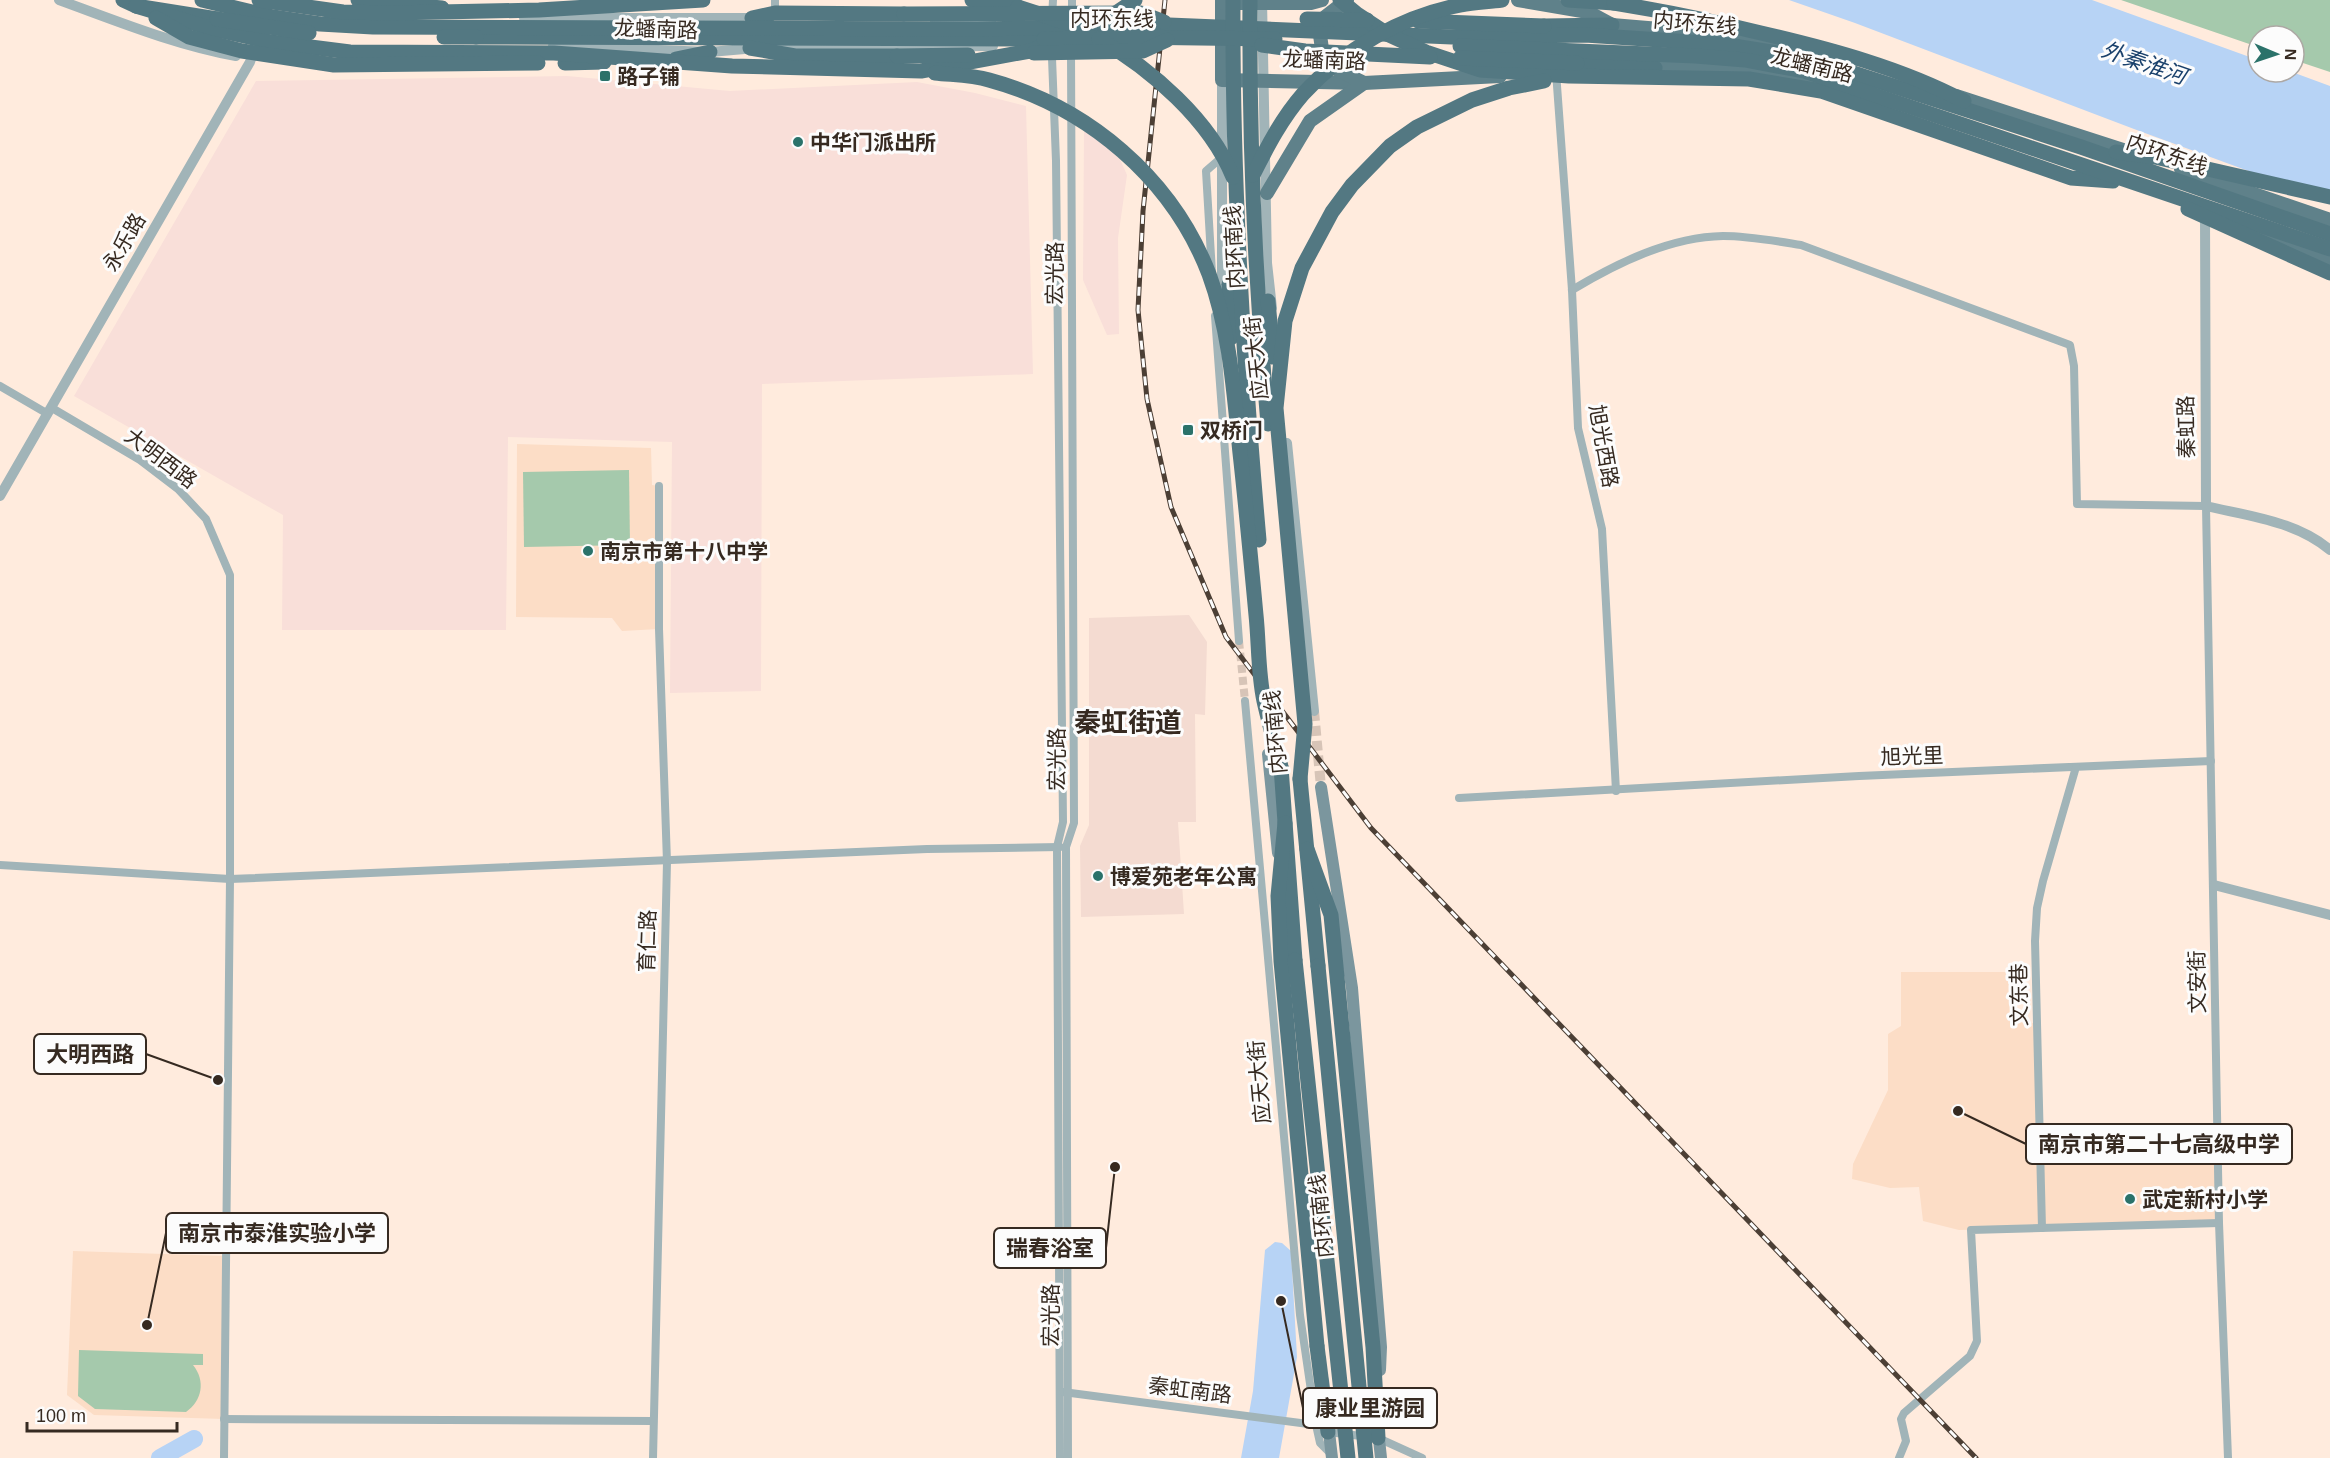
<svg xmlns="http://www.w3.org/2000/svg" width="2330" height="1458" font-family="Arial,'Noto Sans SC',sans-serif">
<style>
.commercial{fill:#f4dbd1}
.industrial{fill:#f9dfd9}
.built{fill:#fcddc6}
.green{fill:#a5c9ac}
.water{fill:#b7d3f5}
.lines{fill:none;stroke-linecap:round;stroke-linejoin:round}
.river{stroke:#b7d3f5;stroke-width:18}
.minor-tunnel{stroke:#d7c4b7;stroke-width:8;stroke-dasharray:8 4;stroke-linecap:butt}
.tertiary-tunnel{stroke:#d7c4b7;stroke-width:10;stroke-dasharray:10 5;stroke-linecap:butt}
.minor{stroke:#a1b4b8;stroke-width:8}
.tertiary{stroke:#a1b4b8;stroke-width:10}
.secondary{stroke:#7b969e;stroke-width:12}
.primary{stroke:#5f818a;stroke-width:14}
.trunk{stroke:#537882;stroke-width:15}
.rail-casing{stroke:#4c3f35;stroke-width:5}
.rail{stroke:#fcfcfc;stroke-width:3;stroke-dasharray:9;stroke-linecap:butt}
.tertiary-bridge{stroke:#a1b4b8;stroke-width:10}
.trunk-bridge{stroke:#537882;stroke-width:15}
.poi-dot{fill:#2b726a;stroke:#fcfcfc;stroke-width:2}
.labels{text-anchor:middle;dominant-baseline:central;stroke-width:6;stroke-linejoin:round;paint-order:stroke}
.street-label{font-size:21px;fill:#362a21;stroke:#fcfcfc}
.poi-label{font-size:21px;font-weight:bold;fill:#362a21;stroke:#fcfcfc;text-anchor:start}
.water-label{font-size:22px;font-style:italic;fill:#1a416c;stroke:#fcfcfc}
.district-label{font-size:27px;font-weight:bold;fill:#362a21;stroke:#fcfcfc}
.leader{fill:none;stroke:#362a21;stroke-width:2}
.callout-dot{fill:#362a21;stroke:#fcfcfc;stroke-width:2}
.callout{fill:#fcfcfc;stroke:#362a21;stroke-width:2}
.callout-label{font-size:22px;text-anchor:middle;font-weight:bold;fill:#362a21}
</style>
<rect width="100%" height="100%" fill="#ffebdd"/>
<path class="commercial" d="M1189,615l18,27 -2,73 -10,-1 1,108h-18l6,92 -103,3 -1,-71 9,-21v-207z"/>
<g class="industrial">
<path d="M567,76l163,15 187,-9 58,11 51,13 7,268 -271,10 -1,307 -91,2 2,-251 -164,-5 -2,193h-224l1,-115 -209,-119 182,-315z"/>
<path d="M1084,131l34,24 9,20 -9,63 1,96 -12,1 -24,-55z"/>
</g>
<g class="built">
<path d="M517,444l134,4 1,37 7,1v143l-37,2 -10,-13 -96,-1z"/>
<path d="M1901,972h108l1,50 27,1 2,109 101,1 78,22 1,68 -260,7 -36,-9 -4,-34 -29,1 -38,-9 1,-15 35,-74v-56l13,-8z"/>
<path d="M73,1251l153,5 -2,163 -130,-4 -27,-20z"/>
</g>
<g class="green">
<path d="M2121,0h209v72l-36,-12v-24h-36v11z"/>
<path d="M629,470l1,75 -106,2 -1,-75z"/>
<path d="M79,1350l124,4v11h-10c13,16 9,36 -7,47l-91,-3 -17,-13z"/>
</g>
<g class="water">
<path d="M1789,0h303l166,60v12h34l38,14v115l-196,-72 -279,-106z"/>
<path d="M1275,1242l7,1 9,8 6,106 -18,101h-38l12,-67 12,-141z"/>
</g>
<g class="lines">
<path class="river" d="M160,1458l34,-19"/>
<path class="minor-tunnel" d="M1239,641l6,60"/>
<path class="tertiary-tunnel" d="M1314,711l7,76"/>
<g class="minor">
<path d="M775,13v-13"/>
<path d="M1072,16v-16"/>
<path d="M1052,17l1,-17"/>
<path d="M1052,58l4,103 7,661 -6,25 3,611"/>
<path d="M1556,72l16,218 6,138 24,101 14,262"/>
<path d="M1212,273l-6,-102 15,-13"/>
<path d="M1572,290c45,-27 98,-53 151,-54 26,0 53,5 78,9l269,100 4,21 3,138 129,2 13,717 9,235"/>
<path d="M1215,316l24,325"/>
<path d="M0,386l48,28"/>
<path d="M52,408l88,52 38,29 28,30 24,56v304l-6,579"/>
<path d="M1245,701l55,614 16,110 4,18 11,11"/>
<path d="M1459,798l400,-22 352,-15"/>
<path d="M0,865l230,14 697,-30 133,-2"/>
<path d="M2042,1228l-7,-287 2,-33 6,-27 33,-114"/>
<path d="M1063,1392l253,33"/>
<path d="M224,1419l429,2"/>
<path d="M1328,1432l50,6 44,20"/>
<path d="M653,1458l14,-596 -8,-233v-143"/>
<path d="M1068,1458l-2,-611 8,-24 -3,-773"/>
<path d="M1899,1458l7,-17 -5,-22 3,-6 66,-57 7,-15 -6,-111 248,-7"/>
</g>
<g class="tertiary">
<path d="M1262,0l5,263 5,45"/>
<path d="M524,18h233"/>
<path d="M935,21l56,1"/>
<path d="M553,46l157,6 46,-4"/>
<path d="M780,48l213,-2"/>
<path d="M1222,80v215"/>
<path d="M2205,214l1,292c42,10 90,15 124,44"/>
<path d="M1287,443l27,268"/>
<path d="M0,496l250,-434 5,-15"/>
<path d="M2214,885l116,30"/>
</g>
<g class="secondary">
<path d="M1268,754l10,99"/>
<path d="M1321,787l31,201 29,359 -1,23"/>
<path d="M1328,1423l4,35"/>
<path d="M1378,1430l3,28"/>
</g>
<g class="primary">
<path d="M1222,0v80l142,3 136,-7"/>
<path d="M1518,0l70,12 24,13 107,9 92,18"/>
<path d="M1223,3h88l11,-3"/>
<path d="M1645,68c56,-2 117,0 171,17"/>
<path d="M1956,96l173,56"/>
<path d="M2181,169l149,51"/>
<path d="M1267,193l43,-72 54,-38 -26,-13 -15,-14 -3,-21 5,-18 22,-17"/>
<path d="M2260,235l70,25"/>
</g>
<g class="trunk">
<path d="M123,0l13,6 81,13"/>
<path d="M358,0l84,8"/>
<path d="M972,0l46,7"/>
<path d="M1568,0l46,3"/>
<path d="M752,18l23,-5 129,1"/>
<path d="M1544,26l68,-1"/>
<path d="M476,37l568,2"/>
<path d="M750,48l45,8h102"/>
<path d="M676,59l34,-7"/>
<path d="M565,63l39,-1"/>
<path d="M1577,63l78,5"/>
<path d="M1229,284l2,54"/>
<path d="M1281,767l14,193"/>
<path d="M1300,779l18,187"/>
<path d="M1307,849l24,66 42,432 5,91"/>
<path d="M1317,1346l11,86"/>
</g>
<g class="rail-casing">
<path id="rail" d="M1165,0l-22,211 -5,99 9,89 24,108 55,130 145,191 605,630"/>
</g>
<use href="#rail" class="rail"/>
<path class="tertiary-bridge" d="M59,0c58,21 116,45 177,56"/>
<g class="trunk-bridge">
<path d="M202,0l71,17 47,7 53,3 604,2 192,-4 283,12 133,-2 136,9 63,10 60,16 237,77 249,87"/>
<path d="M259,0l84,12 49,1 147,-3 164,-10"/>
<path d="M1233,0c-1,181 10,360 26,540"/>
<path d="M1250,0c-1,142 5,283 18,424"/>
<path d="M1340,0l17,14 32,21 37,17 54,18 89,6 180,3 72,12 250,87 42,3"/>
<path d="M1614,3c50,8 98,18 147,30 69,16 140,35 203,68"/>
<path d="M136,6l77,23 58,13 79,10 204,1 178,13 189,5 109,-20 26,-10"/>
<path d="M1018,7l49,16"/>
<path d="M904,14l237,-1 23,9"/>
<path d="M156,18l33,19 53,14 92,14 204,-2"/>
<path d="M217,19l92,14"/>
<path d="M1307,19l60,1"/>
<path d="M1418,21l126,5"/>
<path d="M1094,24l22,-11 19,-13"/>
<path d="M444,37h32"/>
<path d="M1044,39l83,-2 148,2"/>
<path d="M1099,39c52,30 111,81 134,138"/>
<path d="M1262,45l43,6 125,6"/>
<path d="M1460,46l236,10 49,4 59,11 526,178"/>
<path d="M1034,53l109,-2 24,-11"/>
<path d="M897,56l71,-1"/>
<path d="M1460,58l117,5"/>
<path d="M935,73c18,2 37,2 54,7 99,27 183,98 220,194 21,57 25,120 31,179 6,54 11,108 16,162 3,29 2,59 8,86 5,22 11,44 17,66"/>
<path d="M2116,152l39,5 175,40"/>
<path d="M1253,175c14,-28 29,-57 50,-81 41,-45 99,-78 158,-89 13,-3 27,-3 41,-5"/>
<path d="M2188,209l142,64"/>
<path d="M1268,301l5,56"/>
<path d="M1300,779l5,-55 -29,-316 9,-87 17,-53 30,-56 20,-27 38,-39 27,-19 55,-27 37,-12 35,-7"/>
<path d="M1285,823l-7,73 3,65 36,385"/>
<path d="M1295,960l53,498"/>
<path d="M1318,966l48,492"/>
</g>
</g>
<g class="poi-dot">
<rect x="599" y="70" width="12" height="12" rx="3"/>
<circle cx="798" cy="142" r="6"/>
<rect x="1182" y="424" width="12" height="12" rx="3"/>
<circle cx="588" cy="551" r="6"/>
<circle cx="1098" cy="876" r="6"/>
<circle cx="2130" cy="1199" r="6"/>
</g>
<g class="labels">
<g class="street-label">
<text x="1112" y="18">内环东线</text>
<text transform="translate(1695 23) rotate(5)">内环东线</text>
<text transform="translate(656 29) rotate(2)">龙蟠南路</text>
<text transform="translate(1324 60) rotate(2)">龙蟠南路</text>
<text transform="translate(1812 65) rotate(14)">龙蟠南路</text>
<text transform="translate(2167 154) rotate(19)">内环东线</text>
<text transform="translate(124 242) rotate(-60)">永乐路</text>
<text transform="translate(1234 247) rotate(-93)">内环南线</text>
<text transform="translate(1054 273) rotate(-90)">宏光路</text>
<text transform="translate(1256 358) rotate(-96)">应天大街</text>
<text transform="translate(2186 427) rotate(-91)">秦虹路</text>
<text transform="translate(1604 446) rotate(80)">旭光西路</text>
<text transform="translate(161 458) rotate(37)">大明西路</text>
<text transform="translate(1275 732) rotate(-95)">内环南线</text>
<text transform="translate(1912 756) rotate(-2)">旭光里</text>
<text transform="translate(1056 759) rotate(-90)">宏光路</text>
<text transform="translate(647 941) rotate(-88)">育仁路</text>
<text transform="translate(2197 982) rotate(-91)">文安街</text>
<text transform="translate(2019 995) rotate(-91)">文东巷</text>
<text transform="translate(1259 1082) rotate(-95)">应天大街</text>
<text transform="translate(1321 1216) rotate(-96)">内环南线</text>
<text transform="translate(1050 1315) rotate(-90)">宏光路</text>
<text transform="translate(1190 1390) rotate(7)">秦虹南路</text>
</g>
<g class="poi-label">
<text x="617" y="76">路子铺</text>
<text x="810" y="142">中华门派出所</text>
<text x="1200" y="430">双桥门</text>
<text x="600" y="551">南京市第十八中学</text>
<text x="1110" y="876">博爱苑老年公寓</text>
<text x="2142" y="1199">武定新村小学</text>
</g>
<g class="water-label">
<text transform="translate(2144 63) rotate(19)">外秦淮河</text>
</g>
<g class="district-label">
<text x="1128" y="723">秦虹街道</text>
</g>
</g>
<path class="leader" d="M218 1080L146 1054M1958 1111L2026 1144M147 1325L166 1233M1115 1167L1106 1248M1281 1301L1303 1408"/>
<g class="callout-dot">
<circle cx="218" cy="1080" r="6"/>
<circle cx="1958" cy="1111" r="6"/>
<circle cx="147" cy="1325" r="6"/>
<circle cx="1115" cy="1167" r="6"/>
<circle cx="1281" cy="1301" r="6"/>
</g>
<g class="callout">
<rect x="34" y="1034" width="112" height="40" rx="6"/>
<rect x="2026" y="1124" width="266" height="40" rx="6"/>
<rect x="166" y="1213" width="222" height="40" rx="6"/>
<rect x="994" y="1228" width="112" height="40" rx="6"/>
<rect x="1303" y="1388" width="134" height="40" rx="6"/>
</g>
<g class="callout-label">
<text x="90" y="1062">大明西路</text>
<text x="2159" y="1152">南京市第二十七高级中学</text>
<text x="277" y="1241">南京市泰淮实验小学</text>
<text x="1050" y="1256">瑞春浴室</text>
<text x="1370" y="1416">康业里游园</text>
</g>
<g transform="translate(2276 54) rotate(92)"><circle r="28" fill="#fcfcfc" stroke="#ada8a4" stroke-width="1.5"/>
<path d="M0-4.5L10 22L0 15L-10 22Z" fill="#2b726a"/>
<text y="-9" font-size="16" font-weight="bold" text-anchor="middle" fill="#362a21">N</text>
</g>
<path d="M27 1422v9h150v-9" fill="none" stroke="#362a21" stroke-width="3"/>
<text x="36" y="1422" font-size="18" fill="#362a21" stroke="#fcfcfc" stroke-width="4.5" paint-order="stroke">100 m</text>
</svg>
